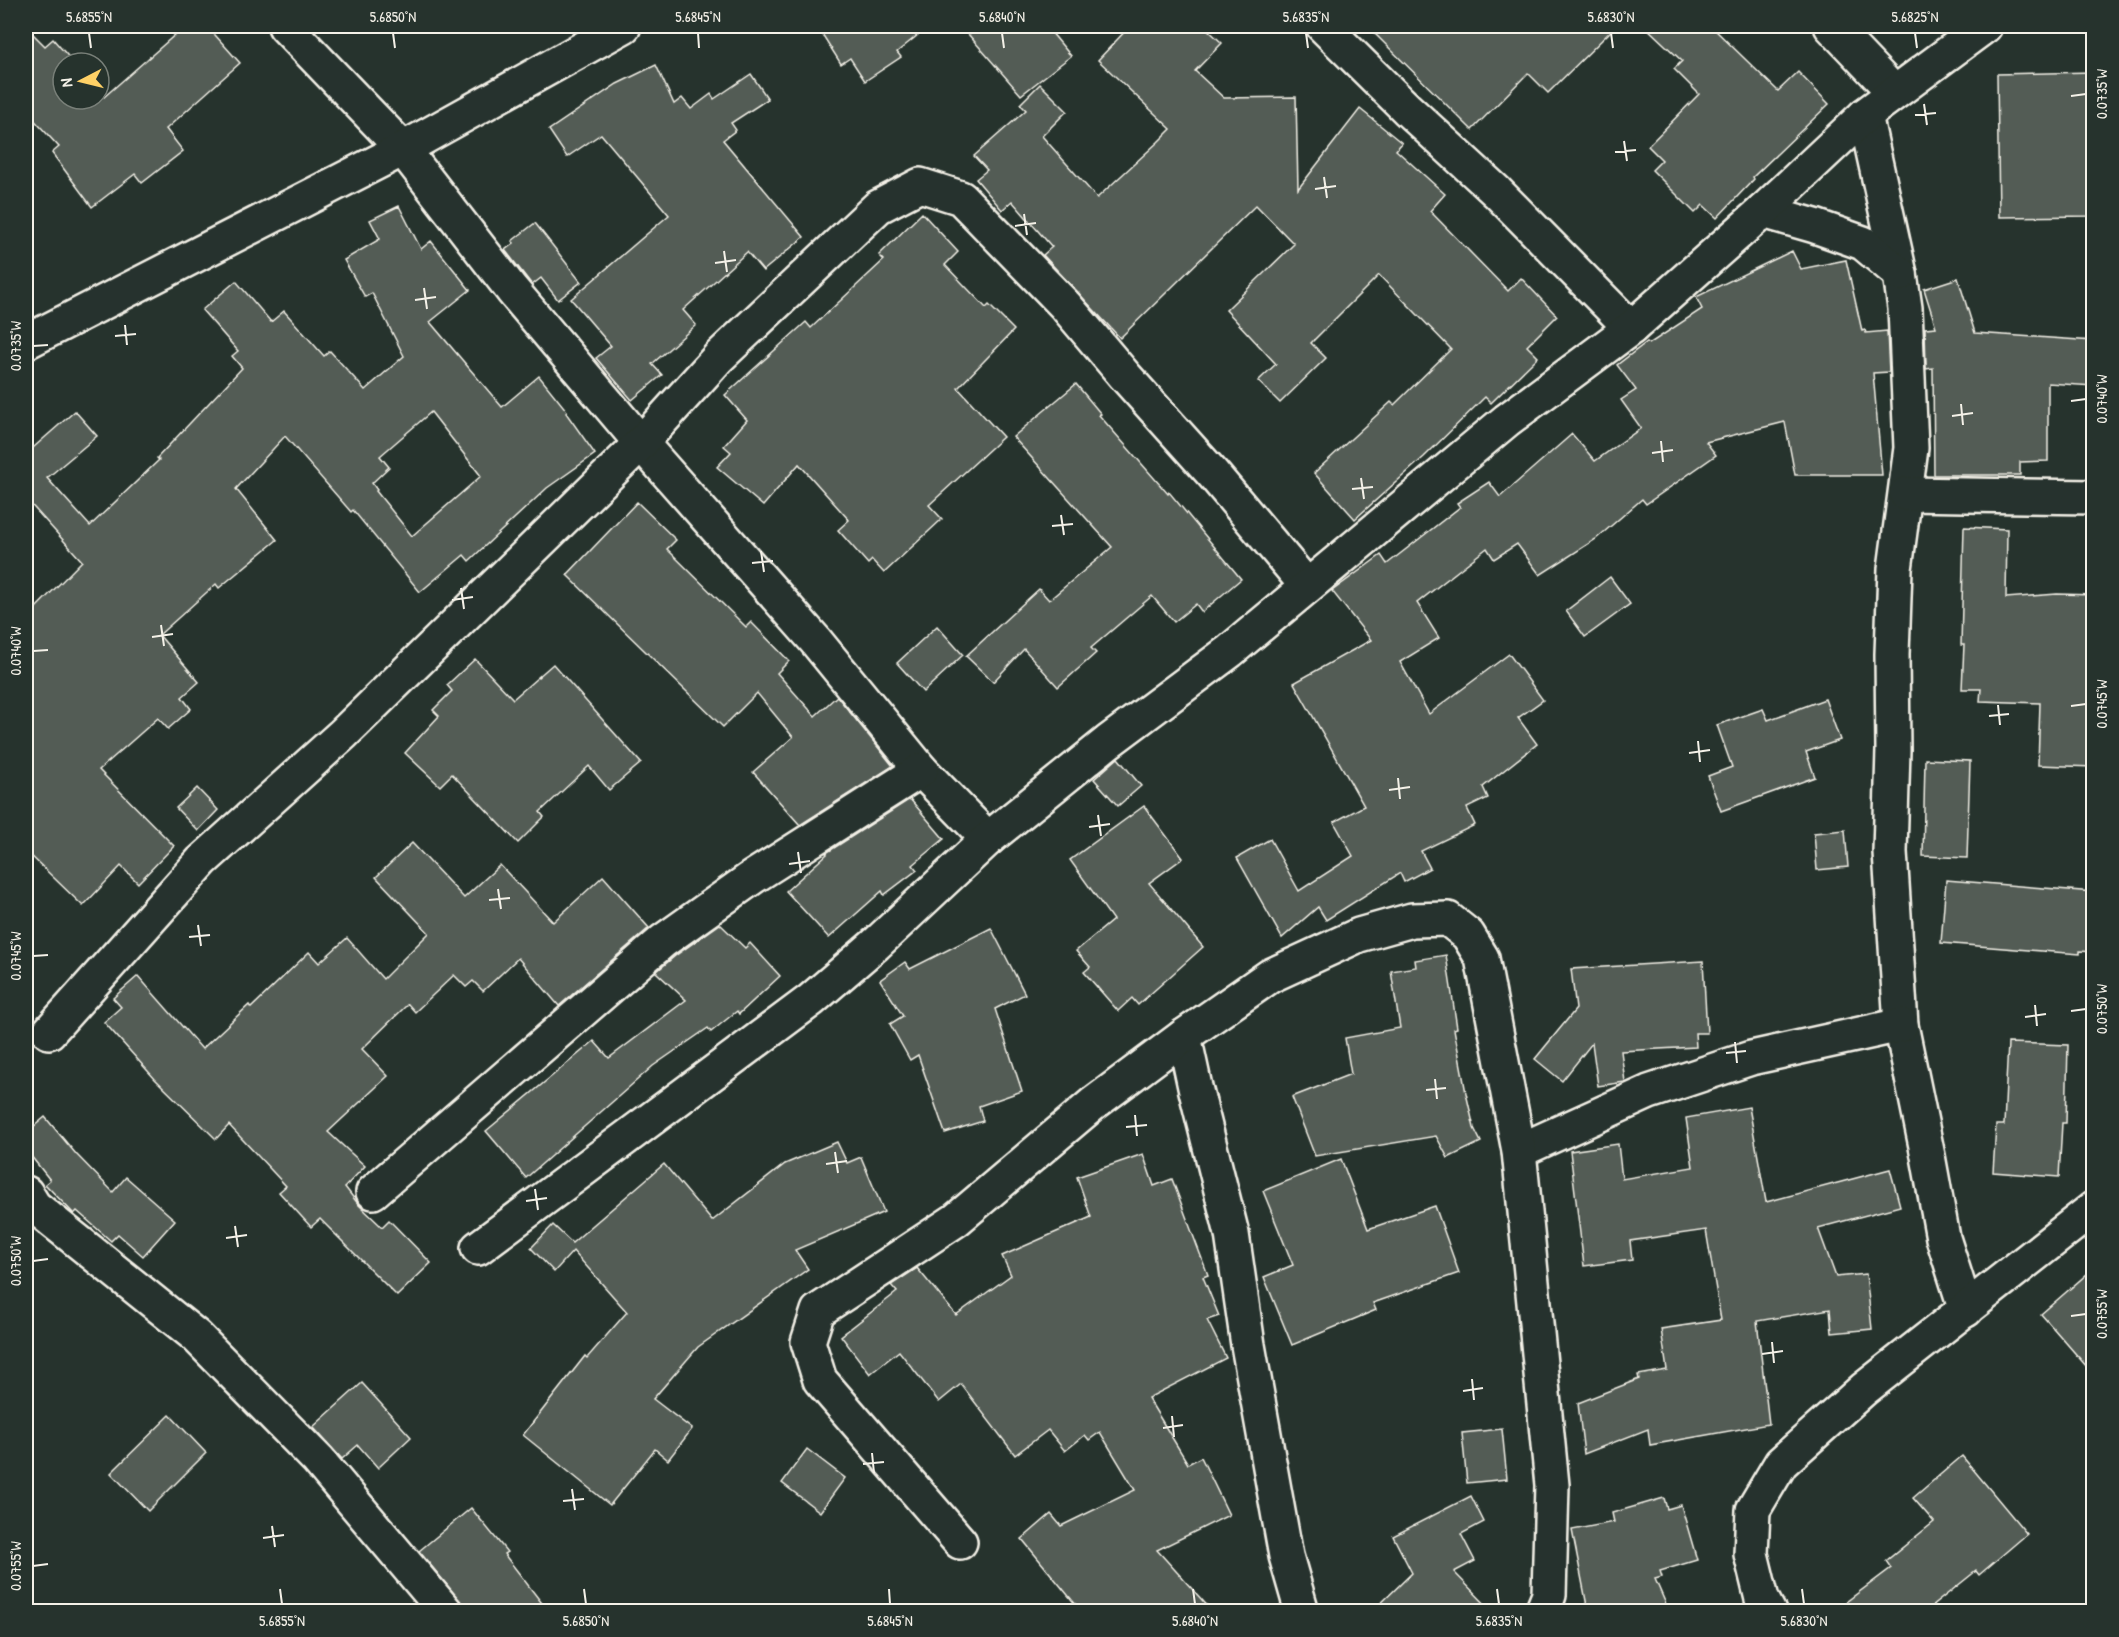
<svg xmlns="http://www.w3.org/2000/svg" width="2119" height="1637" font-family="'Patrick Hand',sans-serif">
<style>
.building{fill:#525c55;stroke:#f4f1e8;stroke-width:1.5;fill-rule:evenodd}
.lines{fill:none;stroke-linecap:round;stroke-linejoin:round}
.minor-casing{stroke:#f4f1e8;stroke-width:38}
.minor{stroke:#26332d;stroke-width:33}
.ticks{fill:none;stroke:#f4f1e8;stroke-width:2}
.neatline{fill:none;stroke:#f4f1e8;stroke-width:2}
.ticks-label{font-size:15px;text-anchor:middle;fill:#f4f1e8}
</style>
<rect width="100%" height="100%" fill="#26332d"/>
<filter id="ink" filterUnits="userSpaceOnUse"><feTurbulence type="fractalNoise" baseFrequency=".0167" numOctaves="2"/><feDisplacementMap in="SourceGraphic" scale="12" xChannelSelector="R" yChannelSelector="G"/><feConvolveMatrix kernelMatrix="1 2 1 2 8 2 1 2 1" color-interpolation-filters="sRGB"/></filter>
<g filter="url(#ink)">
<g class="building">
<path d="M185,26h22l33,37 -74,66 17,22 -41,32 -7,-9 -43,33 -40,-54 7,-6 -33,-36v-84l19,19 8,-7 21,24h-11v36h36v-8l5,6z"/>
<path d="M817,26h112l-32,26 4,5 -36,24 -15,-23 -9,6z"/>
<path d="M961,26h85l25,30 -50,39z"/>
<path d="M1130,26h74l18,17 -27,28 29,27 72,-1 2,92 62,-80 42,34 -6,7 49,44 -15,17 78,80 13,-13 36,38 -30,30 11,11 -47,46 -6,-6 -61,60 -69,62 -41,-46 77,-71 3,3 57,-56 -72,-74 -68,68 15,15 -46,45 -22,-22 18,-17 -50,-54 68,-66 -38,-39 -136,133 -77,-83 9,-8 -40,-46 -10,9 -26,-31 11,-9 -13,-14 52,-46 -6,-6 20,-20 27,27 -25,25 55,62 61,-56 13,-13 -73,-69z"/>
<path d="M1367,26h249l-68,67 -20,-20 -56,57z"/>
<path d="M1645,26h66l67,65 20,-19 31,32 -76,73 1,2 -37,39 -14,-13 -8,8 -43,-43 10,-10 -14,-14 51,-52 -25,-25 8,-8z"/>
<path d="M656,65l18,39 8,-6 9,11 20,-15 3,5 37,-25 17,25 -37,24 5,7 -13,10 81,97 -41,34 -16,-19 -64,58 13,15 -44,39 10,11 -30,25 -36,-42 15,-12 -40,-47 98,-84 -68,-81 -34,23 -18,-27 68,-46z"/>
<path d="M2094,72v144l-95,1 -2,-143z"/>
<path d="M399,206l22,43 10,-8 39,49 -40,32 72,85 37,-31 28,35 -1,2 29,41 -48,34 -78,73 -5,-6 -44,37 -67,-82 -2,2 -66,-76 -49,53 41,51 -58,48 -3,-4 -57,51 40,47 -17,15 9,12 -23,20 -10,-11 -59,52 75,76 -36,37 -17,-17 -38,40 -57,-55v-233l56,-57 -56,-62v-45l49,-43 22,25 -50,42 43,48 69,-66 -2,-2 85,-90 -10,-12 6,-5 -36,-41 34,-29 35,41 13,-11 40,45 6,-5 35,39 39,-34 -32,-63 -7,4 -21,-37 36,-21 -10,-19zM431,412l50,64 -69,60 -36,-45 1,-1 -5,-7 17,-16 -9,-11z"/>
<path d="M922,213l36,39 -13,13 41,43 3,-3 25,25 -56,58 45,49 -74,68 13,14 -58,54 -12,-13 -4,4 -30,-34 11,-10 -50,-56 -36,42 -46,-39 14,-15 -7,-6 23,-26 -22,-25 81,-73 5,6 73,-68 -5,-5z"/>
<path d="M535,223l46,59 -23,18 -17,-22 -9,7 -27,-35 9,-7 -2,-2z"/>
<path d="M1792,251l9,18 45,-9 16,71 3,-1 1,3 21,-2 2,41 -16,1 9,102h-87l-10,-53 -79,20 10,13 -70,49 -4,-5 -46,40 -56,36 -23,-31 -23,15 -7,-11 -70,55 22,35 -39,24 29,52 80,-60 34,46 -25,18 19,26 -54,43 5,11 -21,10 8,17 -54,26 9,17 -26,14 -4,-9 -74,47 -8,-13 -36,31 -45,-80 33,-19 29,52 54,-35 -19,-34 30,-16 -70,-123 77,-43 -39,-49 49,-36 6,9 73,-57 -3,-4 32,-21 11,15 72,-63 23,27 46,-33 -20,-28 15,-10 -19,-25 30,-23 2,2 53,-35 -6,-12z"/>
<path d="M1958,278l17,55 119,8v45l-46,-3v78l-28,1v13h-86l-1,-107 -7,1 -1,-41 11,-1 -12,-38z"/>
<path d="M1076,384l25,30 -2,1 69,79 1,-2 72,87 -39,33 -6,-8 -22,18 -22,-26 -61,52 5,5 -38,34 -34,-38 -31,33 -27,-26 73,-67 10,11 63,-53 -99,-110z"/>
<path d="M637,502l39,38 -9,9 79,78 5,-5 38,39 -12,12 38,43 22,-20 56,70 -93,59 -47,-53 40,-35 -36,-44 -34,34 -156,-152z"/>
<path d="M1964,527l43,2 -1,69 51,-4 37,1v172l-56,-2 2,-62 -60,-2 1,-12h-19l2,-44h-3z"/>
<path d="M1610,577l20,27 -45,33 -19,-26z"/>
<path d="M937,626l26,29 -40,37 -26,-29z"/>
<path d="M475,659l38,40 40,-35 88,99 -32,27 -20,-24 -49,46 4,5 -26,26 -66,-69 -12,12 -35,-33 34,-37 -6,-6 19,-19 -5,-6z"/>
<path d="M1825,699l15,41 -34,12 9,25 -94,34 -13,-35 24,-9 -15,-42 46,-16 5,11z"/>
<path d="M1118,758l23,28 -23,20 -24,-27z"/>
<path d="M1925,759l45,2 -3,97 -44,-2z"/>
<path d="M197,788l21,22 -20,21 -22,-23z"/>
<path d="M910,799l34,40 -31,26 4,5 -33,25 -2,-4 -53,47 -43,-47 41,-37 -1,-1z"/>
<path d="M1144,806l39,52 -34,25 54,64 -65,58 -6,-7 -14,13 -34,-39 6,-5 -14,-16 37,-31 -43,-60z"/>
<path d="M1845,830l3,37 -31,3 -3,-37z"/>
<path d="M412,843l52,55 36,-33 53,57 50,-46 46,52 -90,78 -41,-48 -35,33 -10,-10 -7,6 -12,-12 -39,37 -7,-8 -46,45 26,27 -60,56 37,34 -20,21 14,18 23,22 7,-7 42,43 -34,33 -77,-77 -9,8 -32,-35 7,-6 -57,-61 -13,14 -61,-60 -51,-57 17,-15 -8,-9 25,-22 64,73 47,-44 2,3 58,-56 10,11 28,-25 36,41 46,-46 -53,-56z"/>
<path d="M1946,880l148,12v60l-14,-1v3l-139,-11z"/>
<path d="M720,924l25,24 5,-5 30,33 -41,38 -2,-3 -26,21 -3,-4 -55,38 -127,112 -40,-47 108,-90 15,17 77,-58 -30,-28 19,-16z"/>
<path d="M991,928l34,66 -30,15 27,82 -43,15 4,15 -38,12 -27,-78 -8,5 -20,-36 13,-8 -23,-36 25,-18 5,7z"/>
<path d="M1446,955l11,73 -3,1 12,64 8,35 7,14 -33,16 -12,-22 -121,20 -23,-59 59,-23 -6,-36 55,-10 -9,-57 25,-4 -1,-7z"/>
<path d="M1703,961l4,72h-12l1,14 -75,4 4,31 -27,4 -6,-43 -30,38 -27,-22 41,-50 -5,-40z"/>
<path d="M2008,1043l60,2 -2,78h-4l-3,54 -66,-5 3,-47h8z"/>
<path d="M1749,1107l17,95 124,-33 10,37 -82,22 18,49 30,-3 6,55 -40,4 -2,-24 -73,12 12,103 -119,21 -2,-16 -64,25 -6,-51 61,-24 -1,-4 29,-5 -6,-41 60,-9 -15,-90 -76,11 2,19 -48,6 -14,-115 48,-7 4,35 71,-12 -7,-49z"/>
<path d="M45,1117l31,37 37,38 13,-15 49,43 -32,36 -25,-22 -7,7 -34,-30 -3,3 -29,-30 5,-4 -24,-30v-17z"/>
<path d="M837,1142l10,21 14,-6 23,55 -89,38 13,19 -110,78 -45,52 39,30 -24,31 -13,-11 -45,56 -87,-70 62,-79 2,2 40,-46 -54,-61 -19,21 -23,-24 22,-23 19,18 92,-79 48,57 73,-57z"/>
<path d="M1143,1154l11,32 18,-7 36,96 -5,2 16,39 -12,4 19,38 -78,40 40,66 13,-7 28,58 -72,35 55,61h-131l-59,-72 29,-25 10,12 74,-36 -35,-58 -11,8 -4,-5 -20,16 -17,-21 -33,25 -54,-71 -22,18 -40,-51 -29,23 -29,-38 56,-44 -6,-7 26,-17 39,47 55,-40 -9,-19 89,-39 -14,-40z"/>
<path d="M1341,1159l27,70 67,-23 24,67 -86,30 3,7 -84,35 -28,-68 29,-12 -30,-74z"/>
<path d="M2094,1268v107l-53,-61z"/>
<path d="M362,1383l49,54 -33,31 -20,-23 -16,14 -29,-32z"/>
<path d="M170,1415l36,38 -58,58 -37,-38z"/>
<path d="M1502,1429l5,50 -40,4 -5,-50z"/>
<path d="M807,1449l38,29 -25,34 -38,-29z"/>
<path d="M1962,1456l65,78 -48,41 -3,-4 -50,40h-92l57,-43 -5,-7 48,-39 -21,-24z"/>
<path d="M1471,1496l13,26 -23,12 14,27 -21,11 38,39h-119l39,-38 -19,-37z"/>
<path d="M1664,1498l3,11 14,-4 16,55 -37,11 2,6 -7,2 14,32h-81l-16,-81 42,-8 -2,-9z"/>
<path d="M471,1508l36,44 -3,2 44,57h-80l-49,-60z"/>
</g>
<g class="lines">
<g class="minor-casing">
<g id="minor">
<path d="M285,26l118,123 109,141 129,153 174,197 106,130 67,69"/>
<path d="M1323,26l84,83 90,83 134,136"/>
<path d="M1831,26l63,66"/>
<path d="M1865,115l35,159 5,34 6,140 -16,121 -3,85 1,96 -3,102 11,173 27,131 15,82 23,72"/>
<path d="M1763,211l52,15 48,17 37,31"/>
<path d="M26,342l377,-193 221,-123"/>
<path d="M1906,494l188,3"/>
<path d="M49,1032l153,-171 141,-127 298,-291 78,-86 159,-150 42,-22 41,13 104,107 60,71 88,98 94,112"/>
<path d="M1184,1036l11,51 37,147 16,111 38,211 16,56"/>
<path d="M1519,1151l130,-59 102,-34 150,-33"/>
<path d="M373,1192l290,-251 90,-64 168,-107"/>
<path d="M26,1193l8,13 162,130 122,124 128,152"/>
<path d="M478,1248l333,-248 65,-56 112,-105 120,-97 122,-91 277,-231 124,-92 132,-117 102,-96 120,-89"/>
<path d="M960,1542l-140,-162 -12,-38 10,-31 138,-91 137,-116 91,-68 86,-60 89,-41 53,-15 36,-1 20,16 14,23 37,193 33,334 -3,110 -7,17"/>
<path d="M1769,1612l-7,-13 -11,-45 2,-44 28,-47 83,-74 230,-181"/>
</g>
</g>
<use href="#minor" class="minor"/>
</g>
</g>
<path class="ticks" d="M89,33l2,15M393,33l2,15M698,33l1,15M1002,33l2,15M1306,33l2,15M1611,33l2,15M1915,33l2,15M2071,96l15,-2M1924,104l3,21M1915,115l21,-2M1624,141l3,20M1615,152l21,-2M1324,177l3,21M1315,189l21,-3M1024,214l3,21M1015,226l21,-3M724,251l3,21M715,263l21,-3M424,288l3,21M415,300l21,-3M125,325l2,20M115,336l21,-2M33,346l15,-1M2071,401l15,-2M1961,404l2,21M1952,416l21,-3M1661,441l2,21M1652,453l21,-3M1361,478l3,21M1352,489l21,-2M1061,515l3,20M1052,526l21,-2M761,551l3,21M752,563l21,-2M461,588l3,21M452,600l21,-3M161,625l3,21M152,637l21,-3M33,651l15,-1M1998,705l2,20M2071,706l15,-2M1989,716l20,-2M1698,741l2,21M1689,753l21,-3M1398,778l2,21M1389,790l21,-3M1098,815l3,21M1089,827l21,-3M798,852l3,21M789,864l21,-3M498,889l3,20M489,900l21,-2M198,925l3,21M189,937l21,-2M33,956l15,-1M2035,1005l2,21M2071,1011l15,-2M2025,1017l21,-3M1735,1042l2,21M1726,1053l20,-2M1435,1079l2,20M1426,1090l20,-2M1135,1115l2,21M1126,1127l21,-2M835,1152l3,21M826,1164l21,-3M535,1189l3,21M526,1201l21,-3M235,1226l3,21M226,1238l21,-3M33,1261l15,-2M2071,1316l15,-2M1772,1342l2,21M1762,1354l21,-3M1472,1379l2,21M1463,1391l20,-3M1172,1416l2,21M1163,1428l20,-3M872,1453l2,20M863,1464l21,-2M572,1489l3,21M563,1501l21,-2M272,1526l3,21M263,1538l21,-3M33,1566l15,-2M280,1589l2,15M584,1589l2,15M889,1589l1,15M1193,1589l2,15M1497,1589l2,15M1802,1589l2,15"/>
<rect width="2119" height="1637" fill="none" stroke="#26332d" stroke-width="66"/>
<g transform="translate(81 81) rotate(263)"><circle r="28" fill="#26332d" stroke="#787f78" stroke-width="1.5"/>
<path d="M0-4.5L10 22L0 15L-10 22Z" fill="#ffd166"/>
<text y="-9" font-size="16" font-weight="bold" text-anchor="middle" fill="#f4f1e8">N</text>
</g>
<rect x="33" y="33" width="2053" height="1571" class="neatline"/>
<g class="ticks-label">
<text x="89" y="22">5.6855°N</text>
<text x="393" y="22">5.6850°N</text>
<text x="698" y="22">5.6845°N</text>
<text x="1002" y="22">5.6840°N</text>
<text x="1306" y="22">5.6835°N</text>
<text x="1611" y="22">5.6830°N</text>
<text x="1915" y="22">5.6825°N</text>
<text transform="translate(2102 94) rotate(-90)" y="5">0.0735°W</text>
<text transform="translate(16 346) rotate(-90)" y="5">0.0735°W</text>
<text transform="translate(2102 399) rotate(-90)" y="5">0.0740°W</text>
<text transform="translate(16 651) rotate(-90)" y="5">0.0740°W</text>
<text transform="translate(2102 704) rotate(-90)" y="5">0.0745°W</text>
<text transform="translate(16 956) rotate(-90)" y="5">0.0745°W</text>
<text transform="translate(2102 1009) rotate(-90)" y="5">0.0750°W</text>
<text transform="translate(16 1261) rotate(-90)" y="5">0.0750°W</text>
<text transform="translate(2102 1314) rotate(-90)" y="5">0.0755°W</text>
<text transform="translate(16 1566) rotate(-90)" y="5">0.0755°W</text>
<text x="282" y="1626">5.6855°N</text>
<text x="586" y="1626">5.6850°N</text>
<text x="890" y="1626">5.6845°N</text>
<text x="1195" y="1626">5.6840°N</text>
<text x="1499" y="1626">5.6835°N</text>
<text x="1804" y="1626">5.6830°N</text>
</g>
</svg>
